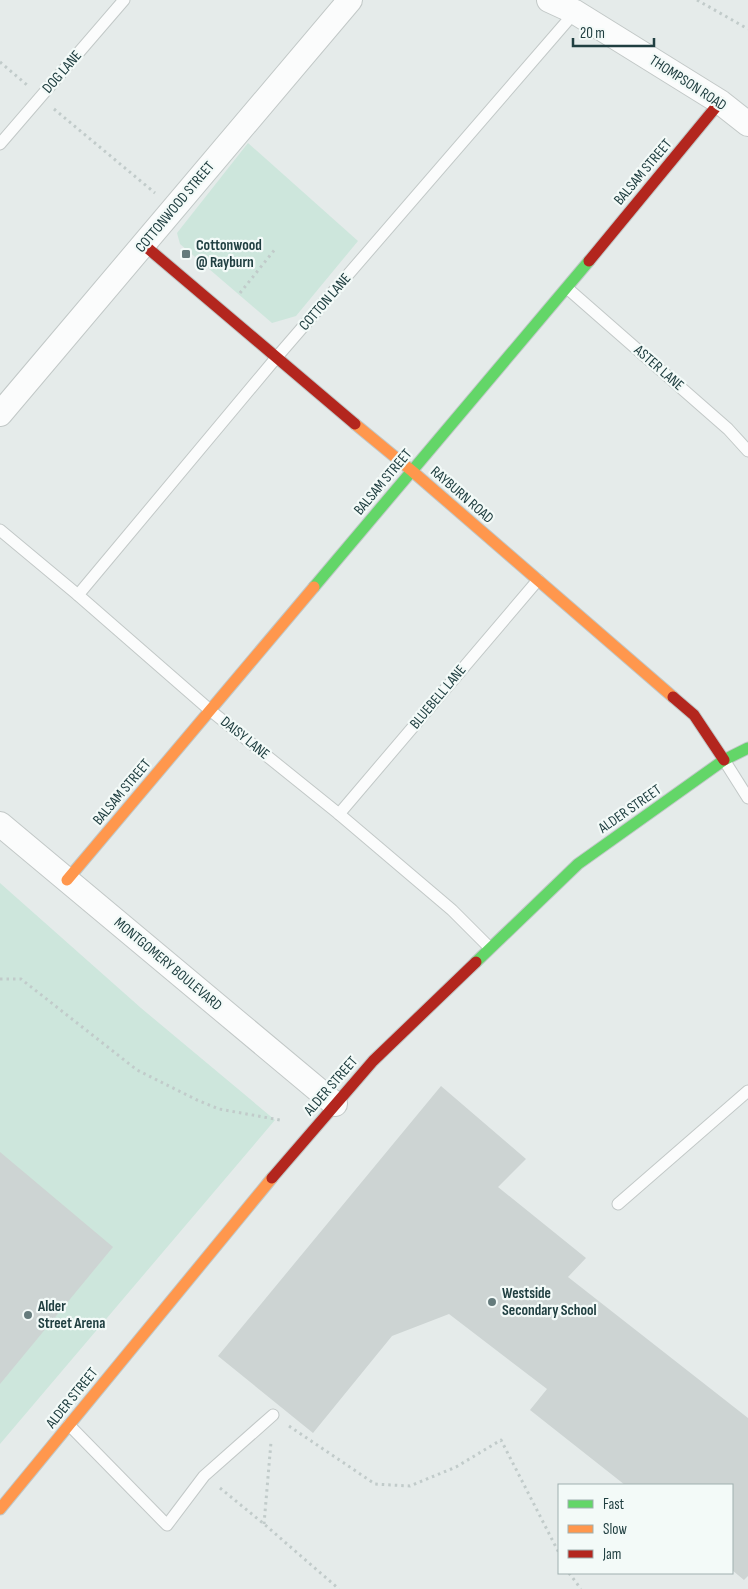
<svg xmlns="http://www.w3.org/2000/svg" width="748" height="1589" font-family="'Sofia Sans Condensed',sans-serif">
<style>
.green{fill:#cde6dc}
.building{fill:#cdd4d3}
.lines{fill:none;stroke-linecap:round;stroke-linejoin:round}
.lane-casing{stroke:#c2c8c7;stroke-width:13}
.street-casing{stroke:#c2c8c7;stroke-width:26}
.fast-casing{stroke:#c0c8c8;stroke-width:13}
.slow-casing{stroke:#c0c8c8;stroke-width:13}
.jam-casing{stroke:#c0c8c8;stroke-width:13}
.path{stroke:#c1cbca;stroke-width:3;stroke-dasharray:2.5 4;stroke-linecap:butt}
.lane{stroke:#fbfcfc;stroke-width:11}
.street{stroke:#fbfcfc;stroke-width:24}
.fast{stroke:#63d668;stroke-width:11}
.slow{stroke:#ff974d;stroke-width:11}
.jam{stroke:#b3261e;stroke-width:11}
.poi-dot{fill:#657b7c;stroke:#f3faf8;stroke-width:2}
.labels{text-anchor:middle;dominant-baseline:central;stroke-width:4.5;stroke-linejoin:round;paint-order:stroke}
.street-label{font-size:15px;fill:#203f41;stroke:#f3faf8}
.poi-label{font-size:15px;font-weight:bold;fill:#203f41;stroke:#f3faf8;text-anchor:start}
</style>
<rect width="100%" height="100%" fill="#e5ebea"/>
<g class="green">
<path d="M248,143l110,98 -62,75 -24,7 -92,-79 -3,-11z"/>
<path d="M0,883l141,125 134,112 -275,324z"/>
</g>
<g class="building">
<path d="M441,1086l85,73 -28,28 88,71 -18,19 180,141v158l-4,4 -12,-10v-85h-107l-95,-75 17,-21 -98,-75 -57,22 -79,97 -95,-77z"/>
<path d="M0,1152l113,95 -113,137z"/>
</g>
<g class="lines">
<g class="lane-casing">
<g id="lane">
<path d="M0,144l124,-144"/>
<path d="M567,288l161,141 20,22"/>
<path d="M0,530l78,65 133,116 128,103 113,96 38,38"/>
<path d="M78,595l198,-237 299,-346"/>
<path d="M724,760l24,38"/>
<path d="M339,814l199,-234"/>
<path d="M618,1204l130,-113"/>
<path d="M69,1425l98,100 37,-49 69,-61"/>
</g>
</g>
<g class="street-casing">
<g id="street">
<path d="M549,0l26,12 145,90 28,22"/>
<path d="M0,414l350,-414"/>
<path d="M0,824l335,280"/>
</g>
</g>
<g class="fast-casing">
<g id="fast">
<path d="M314,587l275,-326"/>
<path d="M476,962l102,-98 146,-104 24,-12"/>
</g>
</g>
<g class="slow-casing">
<g id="slow">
<path d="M355,424l57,47 261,226"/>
<path d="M67,880l247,-293"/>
<path d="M0,1509l272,-331"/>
</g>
</g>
<g class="jam-casing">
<g id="jam">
<path d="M144,245l211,179"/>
<path d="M589,261l131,-159"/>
<path d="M673,697l21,18 30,45"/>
<path d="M272,1178l101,-117 103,-99"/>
</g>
</g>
<g class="path">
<path d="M697,0l51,29"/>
<path d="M0,62l27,23"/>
<path d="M54,109l101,84"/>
<path d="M240,293l36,-45"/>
<path d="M0,979h21l116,91 60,30 22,9 61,11"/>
<path d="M289,1426l86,58 35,2 46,-19 45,-27 58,113"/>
<path d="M220,1488l44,36 75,65"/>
<path d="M264,1524l7,-82"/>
<path d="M569,1573l12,16"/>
</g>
<use href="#lane" class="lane"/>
<use href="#street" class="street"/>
<use href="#fast" class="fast"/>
<use href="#slow" class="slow"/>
<use href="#jam" class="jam"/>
</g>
<g class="poi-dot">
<rect x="181" y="249" width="10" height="10" rx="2.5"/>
<circle cx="492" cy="1302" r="5"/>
<circle cx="28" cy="1315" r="5"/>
</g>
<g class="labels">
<g class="street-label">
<text transform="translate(62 72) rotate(-49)">DOG LANE</text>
<text transform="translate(688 83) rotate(33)">THOMPSON ROAD</text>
<text transform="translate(643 172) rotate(-50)">BALSAM STREET</text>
<text transform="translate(175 207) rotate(-50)">COTTONWOOD STREET</text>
<text transform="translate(325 302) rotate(-49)">COTTON LANE</text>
<text transform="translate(659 368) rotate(41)">ASTER LANE</text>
<text transform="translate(383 482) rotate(-50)">BALSAM STREET</text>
<text transform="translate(462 495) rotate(41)">RAYBURN ROAD</text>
<text transform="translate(438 697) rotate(-50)">BLUEBELL LANE</text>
<text transform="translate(245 738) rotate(39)">DAISY LANE</text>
<text transform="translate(122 792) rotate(-50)">BALSAM STREET</text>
<text transform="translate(630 809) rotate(-35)">ALDER STREET</text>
<text transform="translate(168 964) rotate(40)">MONTGOMERY BOULEVARD</text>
<text transform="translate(331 1086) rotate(-49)">ALDER STREET</text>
<text transform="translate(72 1398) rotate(-51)">ALDER STREET</text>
</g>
<g class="poi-label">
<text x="196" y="245">Cottonwood<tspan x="196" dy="17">@ Rayburn</tspan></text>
<text x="502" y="1293">Westside<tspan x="502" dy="17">Secondary School</tspan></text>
<text x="38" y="1306">Alder<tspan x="38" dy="17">Street Arena</tspan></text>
</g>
</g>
<rect x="558" y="1484" width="175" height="90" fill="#f3faf8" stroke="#9fafaf"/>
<rect x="568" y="1500" width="25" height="8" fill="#63d668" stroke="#9fafaf"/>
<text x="603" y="1509" font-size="15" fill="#203f41">Fast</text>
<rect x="568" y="1525" width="25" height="8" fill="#ff974d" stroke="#9fafaf"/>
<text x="603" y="1534" font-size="15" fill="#203f41">Slow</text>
<rect x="568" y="1550" width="25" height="8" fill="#b3261e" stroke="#9fafaf"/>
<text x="603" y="1559" font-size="15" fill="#203f41">Jam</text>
<path d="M573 38v8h81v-8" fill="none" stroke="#203f41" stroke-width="2.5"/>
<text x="580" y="38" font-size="15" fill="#203f41" stroke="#f3faf8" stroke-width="4" paint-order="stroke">20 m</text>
</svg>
